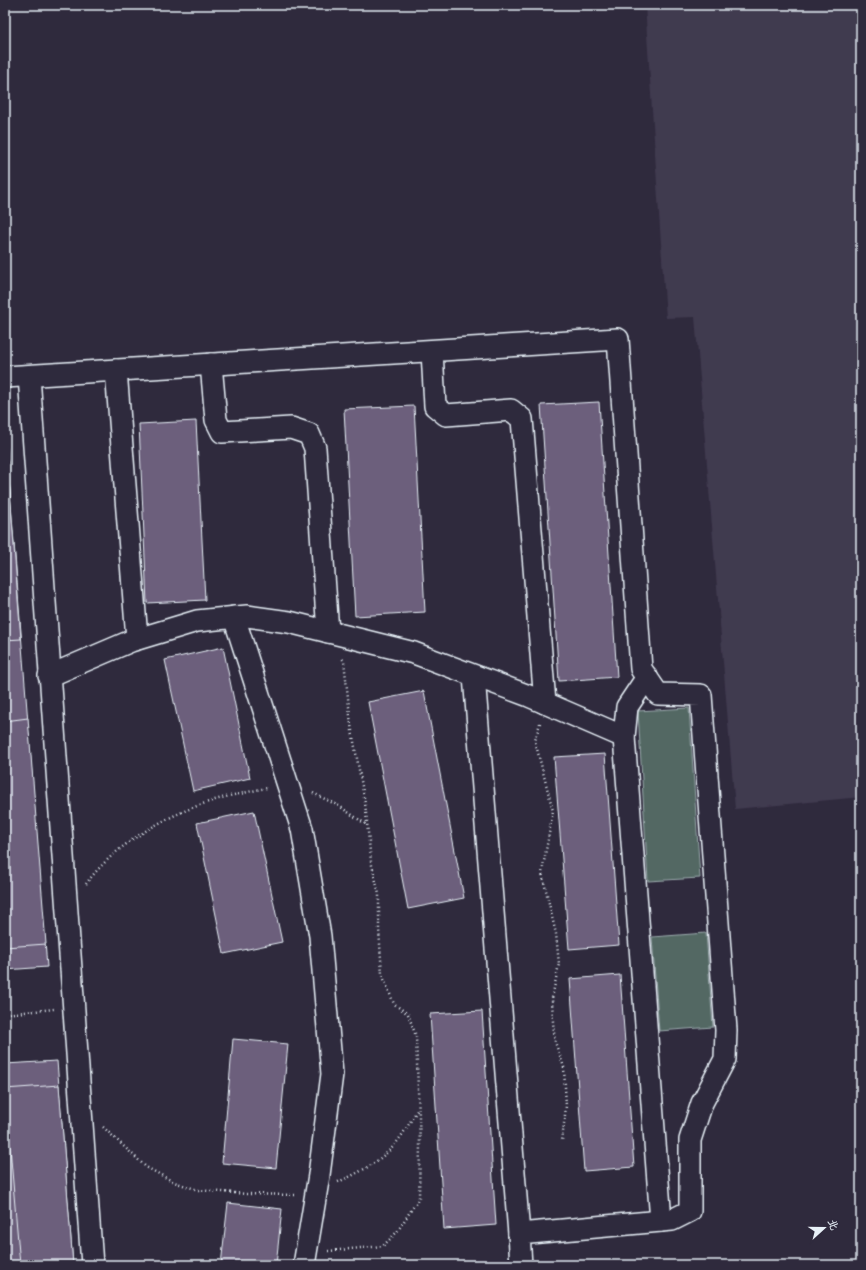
<svg xmlns="http://www.w3.org/2000/svg" width="866" height="1270" font-family="Kalam,'LXGW WenKai TC',sans-serif">
<style>
.built{fill:#413a50}
.green{fill:#526864;stroke:#9dacae}
.building{fill:#6c5e7b;stroke:#e8f1f8}
.lines{fill:none;stroke-linecap:round;stroke-linejoin:round}
.minor-casing{stroke:#e8f1f8;stroke-width:24}
.path{stroke:#e8f1f8;stroke-width:2.5;stroke-dasharray:1 3;stroke-linecap:butt}
.minor{stroke:#2f2a3d;stroke-width:21}
</style>
<rect width="100%" height="100%" fill="#2f2a3d"/>
<filter id="ink" filterUnits="userSpaceOnUse"><feTurbulence type="fractalNoise" baseFrequency=".025" numOctaves="2"/><feDisplacementMap in="SourceGraphic" scale="8" xChannelSelector="R" yChannelSelector="G"/><feConvolveMatrix kernelMatrix="1 2 1 2 8 2 1 2 1" color-interpolation-filters="sRGB"/></filter>
<g filter="url(#ink)">
<path class="built" d="M645,5h216v792l-126,12 -40,-492 -29,1z"/>
<g class="green">
<path d="M689,708l11,170 -52,3 -10,-170z"/>
<path d="M706,933l7,94 -54,4 -7,-94z"/>
</g>
<g class="building">
<path d="M599,402l18,275 -58,4 -18,-276z"/>
<path d="M414,406l11,206 -70,4 -11,-207z"/>
<path d="M196,421l9,179 -58,3 -8,-179z"/>
<path d="M5,427l42,540 -42,3z"/>
<path d="M5,427l16,212 -16,1z"/>
<path d="M223,647l27,131 -57,13 -28,-131z"/>
<path d="M424,691l40,207 -56,11 -40,-207z"/>
<path d="M28,718l18,226 -41,3v-226z"/>
<path d="M605,754l14,191 -50,4 -15,-192z"/>
<path d="M254,811l28,131 -58,12 -27,-131z"/>
<path d="M620,975l14,192 -50,4 -14,-192z"/>
<path d="M482,1011l14,214 -52,4 -14,-215z"/>
<path d="M233,1039l55,5 -12,124 -54,-5z"/>
<path d="M57,1061l16,204h-68v-201z"/>
<path d="M59,1085l14,180h-53l-15,-176z"/>
<path d="M228,1203l54,6 -6,56h-55z"/>
</g>
<g class="lines">
<g class="minor-casing">
<g id="minor">
<path d="M432,351l3,55 11,9 65,-5 11,9 23,284"/>
<path d="M211,364l5,56 6,12 69,-4 18,6 6,14 13,184"/>
<path d="M116,370l21,269"/>
<path d="M29,376l63,889"/>
<path d="M5,377l613,-38 23,330 17,25 43,1 25,335 -1,29 -23,44 -12,37v71l-18,9 -153,14 2,31"/>
<path d="M234,617l68,212 18,107 12,138 -13,101 -15,90"/>
<path d="M49,676l82,-35 66,-20 50,-5 42,6 125,31 115,43 95,41"/>
<path d="M474,676l45,558"/>
<path d="M647,677l-20,30 -3,30 37,484"/>
</g>
</g>
<g class="path">
<path d="M540,723l-5,18 18,70 -11,62 14,61 3,30 -7,34 1,24 2,20 9,25 2,39 -4,35"/>
<path d="M313,793l26,13 28,19"/>
<path d="M86,884c35,-48 102,-81 158,-91 8,-2 16,-4 24,-5"/>
<path d="M5,1014l49,-5"/>
<path d="M103,1127l43,40 28,15 24,8 49,4 48,1"/>
<path d="M338,1182c16,-7 32,-15 45,-26 15,-11 25,-31 35,-47"/>
<path d="M328,1251l55,-5 14,-14 22,-34 1,-54 -4,-108 -8,-22 -14,-10 -12,-30 -3,-45v-35l-8,-33 -6,-58 -14,-78 -7,-64 -3,-4"/>
</g>
<use href="#minor" class="minor"/>
</g>
</g>
<rect width="866" height="1270" fill="none" stroke="#2f2a3d" stroke-width="20"/>
<rect x="10" y="10" width="846" height="1250" fill="none" stroke="#e8f1f8" stroke-width="1.5" filter="url(#ink)"/>
<g transform="translate(824 1228) rotate(69)" stroke="#2f2a3d" stroke-width="3" paint-order="stroke">
<path d="M0-3L7 15L0 10L-7 15Z" fill="#e8f1f8"/>
<text y="-6" font-size="11" font-weight="bold" text-anchor="middle" fill="#e8f1f8">北</text>
</g>
</svg>
